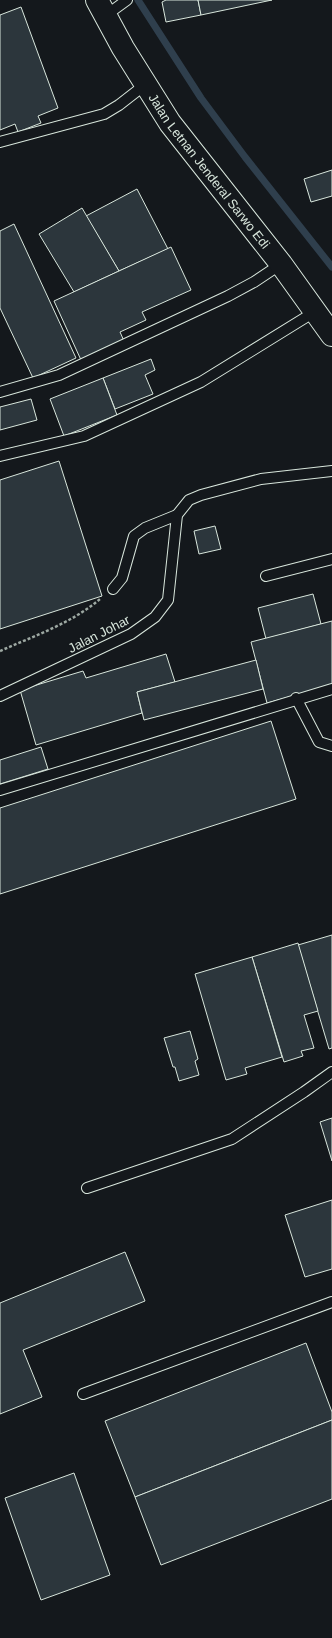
<svg xmlns="http://www.w3.org/2000/svg" width="332" height="1638" font-family="Helvetica,sans-serif">
<style>
.lines{fill:none;stroke-linecap:round;stroke-linejoin:round}
.stream{stroke:#2f3f4d;stroke-width:7}
.building{fill:#2c363c;stroke:#d8e6dc}
.lane-casing{stroke:#d8e6dc;stroke-width:12}
.secondary-casing{stroke:#d8e6dc;stroke-width:24}
.path{stroke:#9da8a2;stroke-width:2.5;stroke-dasharray:3 2;stroke-linecap:butt}
.lane{stroke:#14181c;stroke-width:10}
.secondary{stroke:#14181c;stroke-width:22}
.labels{text-anchor:middle;dominant-baseline:central;stroke-width:3;stroke-linejoin:round;paint-order:stroke}
.street-label{font-size:13px;fill:#d8e6dc;stroke:#14181c}
</style>
<rect width="100%" height="100%" fill="#14181c"/>
<g class="lines">
<path class="stream" d="M138,0l63,98 44,59 87,110"/>
</g>
<g class="building">
<path d="M166,0h32l3,15 -35,7 -4,-20z"/>
<path d="M198,0h74l-71,15z"/>
<path d="M21,7l37,101 -20,8 3,7 -23,9 -3,-8 -15,6v-115z"/>
<path d="M332,170v26l-21,6 -7,-23z"/>
<path d="M137,189l31,60 -49,22 -33,-55z"/>
<path d="M82,208l37,63 -45,21 -35,-58z"/>
<path d="M14,224l62,134 -43,20 -33,-70v-77z"/>
<path d="M171,247l20,43 -49,22 4,8 -26,12 4,9 -43,19 -27,-59z"/>
<path d="M151,359l4,11 -10,5 8,19 -38,15 -12,-31z"/>
<path d="M103,378l14,37 -53,21 -14,-37z"/>
<path d="M31,399l6,21 -37,10v-23z"/>
<path d="M59,461l43,135 -102,33v-149z"/>
<path d="M215,526l6,23 -22,5 -5,-23z"/>
<path d="M313,594l8,30 -55,15 -8,-31z"/>
<path d="M332,621v64l-65,18 -16,-61z"/>
<path d="M166,654l9,28 -38,10 5,21 -106,32 -16,-55 63,-19 3,7z"/>
<path d="M256,660l7,29 -119,31 -7,-28z"/>
<path d="M271,721l25,78 -296,95v-86z"/>
<path d="M41,747l7,22 -48,15v-24z"/>
<path d="M332,935v113l-3,1 -31,-104z"/>
<path d="M298,943l20,68 -14,4 10,33 -13,3 2,5 -19,6 -32,-105z"/>
<path d="M252,957l30,100 -37,11 2,6 -21,6 -31,-106z"/>
<path d="M190,1031l8,28 -3,2 4,14 -20,6 -4,-14h-2l-9,-29z"/>
<path d="M332,1118v43l-12,-39z"/>
<path d="M332,1200v69l-27,8 -20,-62z"/>
<path d="M125,1252l20,49 -122,49 19,47 -42,17v-111z"/>
<path d="M306,1343l26,69v8l-197,77 -30,-76z"/>
<path d="M332,1420v79l-171,66 -26,-68z"/>
<path d="M74,1473l36,102 -69,25 -36,-102z"/>
</g>
<g class="lines">
<g class="lane-casing">
<g id="lane">
<path d="M105,16l22,-16"/>
<path d="M0,142l104,-28 15,-9 27,-21"/>
<path d="M0,392l59,-17 169,-79 26,-14 27,-18"/>
<path d="M0,456l84,-20 117,-54 115,-71"/>
<path d="M266,576l66,-17"/>
<path d="M113,589l9,-11 12,-42 11,-8 32,-13"/>
<path d="M0,696l131,-62 24,-17 13,-17 9,-85 12,-15 12,-5 60,-16 71,-8"/>
<path d="M296,698l23,44 13,4"/>
<path d="M0,790l332,-101"/>
<path d="M87,1188l145,-49 72,-47 28,-20"/>
<path d="M83,1394l249,-92"/>
</g>
</g>
<g class="secondary-casing">
<g id="secondary">
<path id="s1" d="M97,0l26,48 47,75 111,141 51,71"/>
</g>
</g>
<path class="path" d="M0,651c34,-15 72,-28 100,-52"/>
<use href="#lane" class="lane"/>
<use href="#secondary" class="secondary"/>
</g>
<g class="labels">
<g class="street-label">
<text stroke="none"><textPath href="#s1" startOffset="205">Jalan Letnan Jenderal Sarwo Edi</textPath></text>
<text transform="translate(99 634) rotate(-27)">Jalan Johar</text>
</g>
</g>
</svg>
